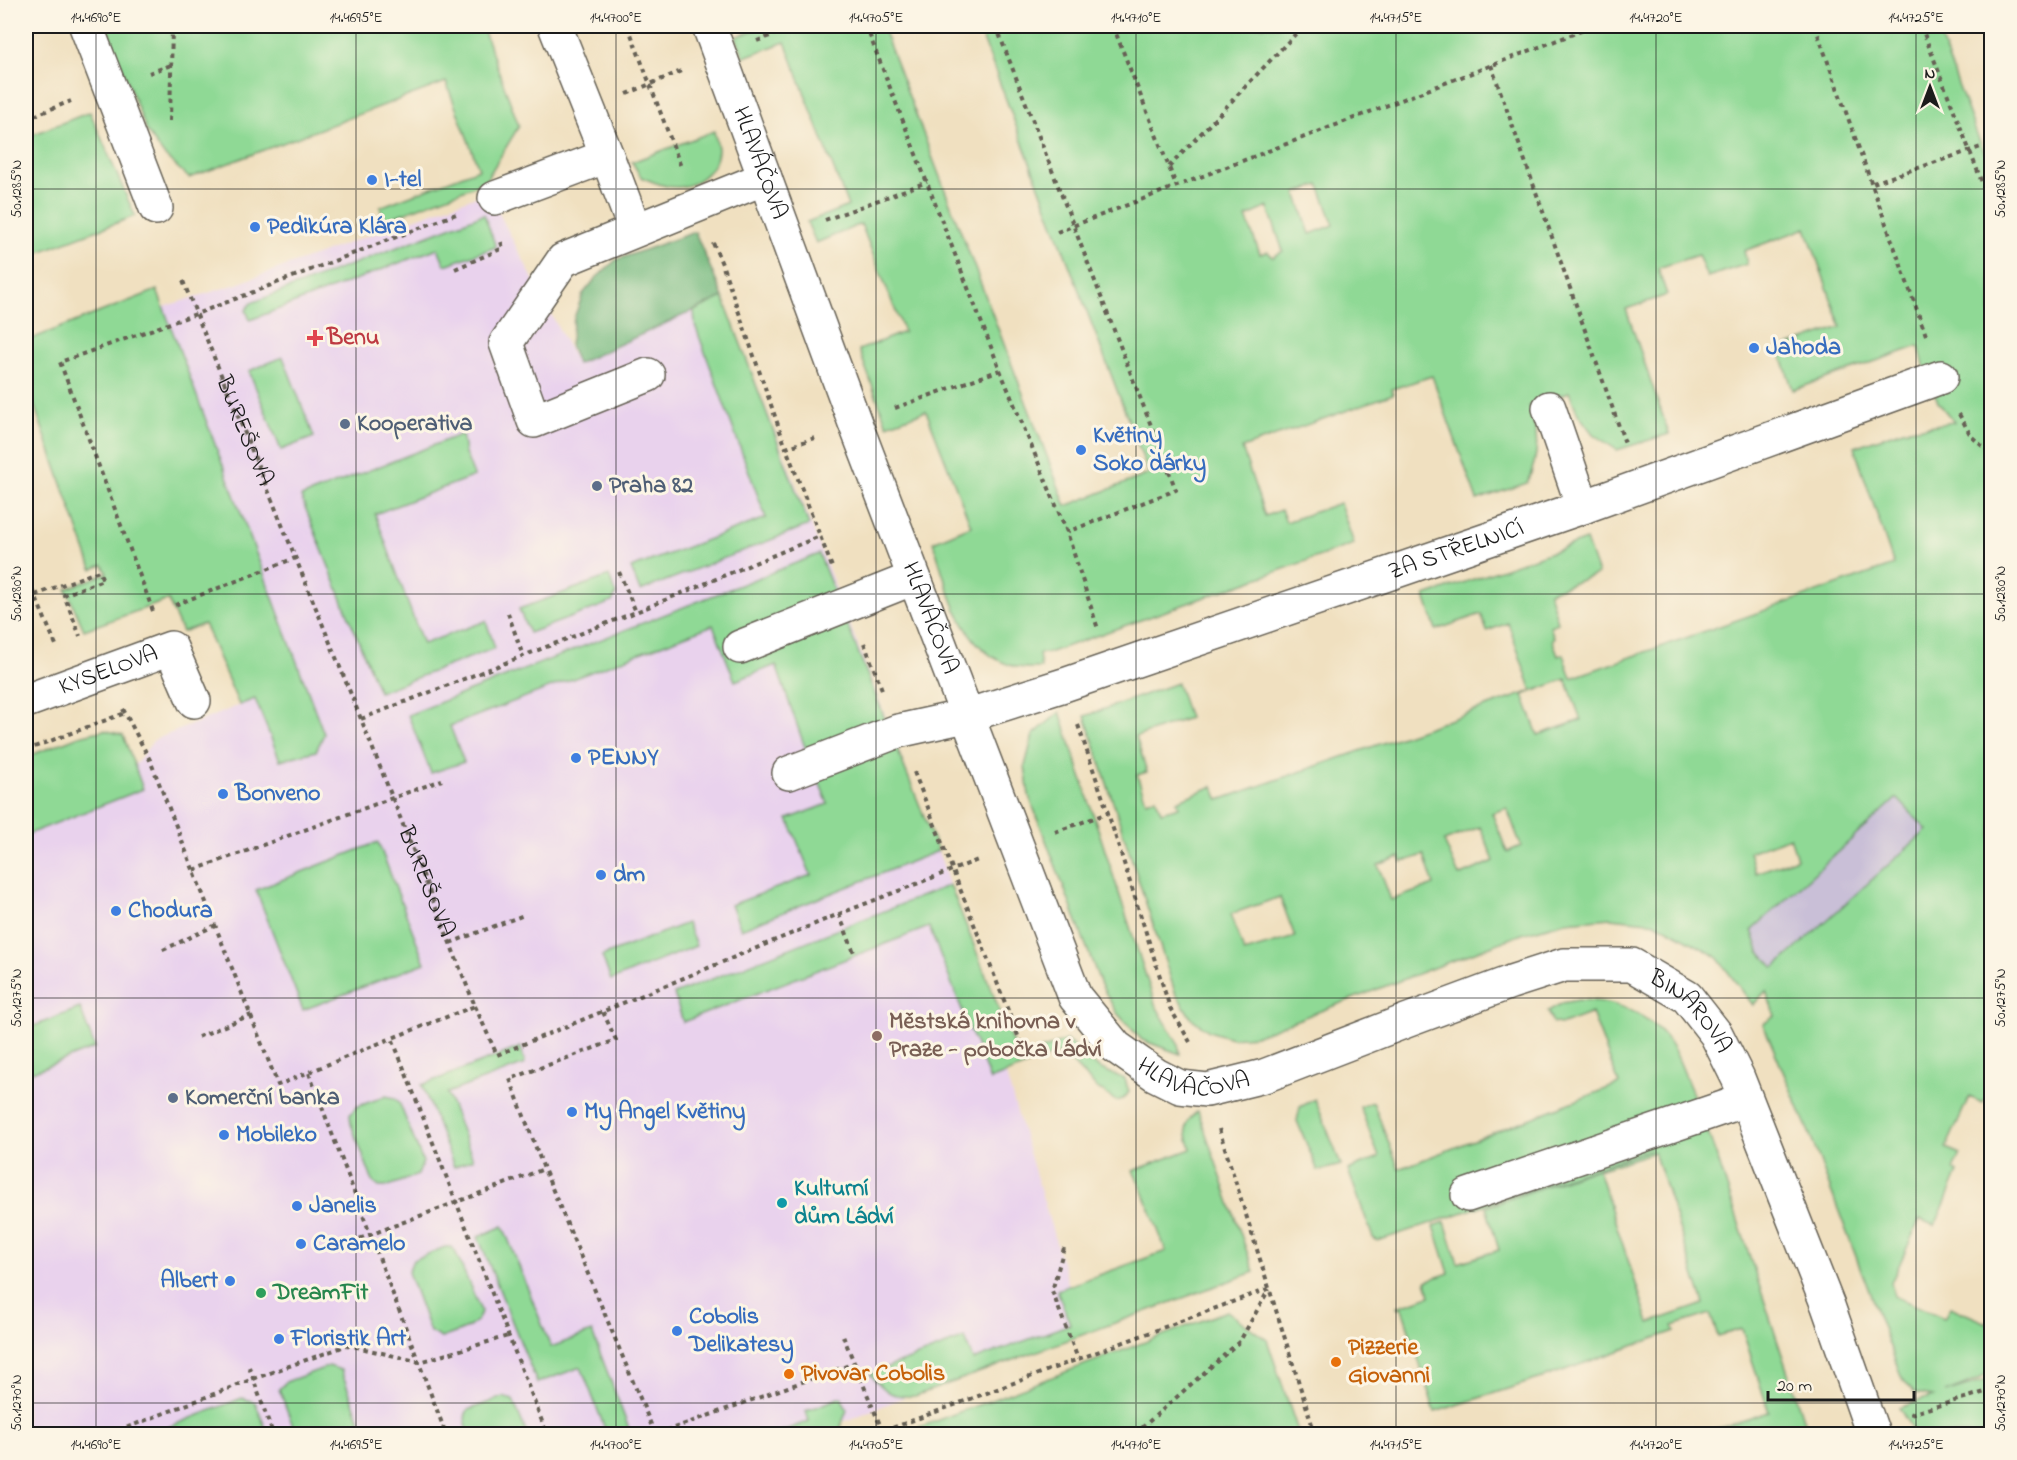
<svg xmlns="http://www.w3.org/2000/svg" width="2017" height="1460" font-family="'Indie Flower',sans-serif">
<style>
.built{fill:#e9d2ed}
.industrial{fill:#c9bfd7}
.green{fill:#8fd995;stroke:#567a58;stroke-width:1.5;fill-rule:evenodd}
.forest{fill:#73b97e;stroke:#486a4d;stroke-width:1.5}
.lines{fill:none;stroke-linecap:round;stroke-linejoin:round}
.minor-casing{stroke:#666155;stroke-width:36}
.path{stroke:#666155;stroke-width:4;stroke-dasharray:4.5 4.5;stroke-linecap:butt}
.minor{stroke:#fff;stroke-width:33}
.ticks{fill:none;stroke:#1c1c1c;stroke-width:1.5;stroke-opacity:0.45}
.shop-dot{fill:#3f7fe0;stroke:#fcf5e5;stroke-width:2}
.health-dot{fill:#e0444e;stroke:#fcf5e5;stroke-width:2}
.service-dot{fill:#5c6f8a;stroke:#fcf5e5;stroke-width:2}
.education-dot{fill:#8d6e63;stroke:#fcf5e5;stroke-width:2}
.culture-dot{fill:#0f9aa8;stroke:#fcf5e5;stroke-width:2}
.leisure-dot{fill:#2e9e5b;stroke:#fcf5e5;stroke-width:2}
.food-dot{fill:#e8710a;stroke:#fcf5e5;stroke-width:2}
.labels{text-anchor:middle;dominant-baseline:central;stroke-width:6;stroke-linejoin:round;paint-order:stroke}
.street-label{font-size:24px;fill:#1c1c1c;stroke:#fcf5e5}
.shop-label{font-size:24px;font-weight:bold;fill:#366cbe;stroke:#fcf5e5;text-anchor:start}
.health-label{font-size:24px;font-weight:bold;fill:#be3a42;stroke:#fcf5e5;text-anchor:start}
.service-label{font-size:24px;font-weight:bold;fill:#4e5e75;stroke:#fcf5e5;text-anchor:start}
.education-label{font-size:24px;font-weight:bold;fill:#785e54;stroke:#fcf5e5;text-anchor:start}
.culture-label{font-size:24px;font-weight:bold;fill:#0d838f;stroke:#fcf5e5;text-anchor:start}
.leisure-label{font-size:24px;font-weight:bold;fill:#27864d;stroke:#fcf5e5;text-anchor:start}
.food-label{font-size:24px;font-weight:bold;fill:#c56008;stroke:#fcf5e5;text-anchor:start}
.neatline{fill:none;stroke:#1c1c1c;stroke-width:2}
.ticks-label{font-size:15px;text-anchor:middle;fill:#1c1c1c}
</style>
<rect width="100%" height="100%" fill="#fcf5e5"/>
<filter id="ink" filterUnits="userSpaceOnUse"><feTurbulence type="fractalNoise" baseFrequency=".0167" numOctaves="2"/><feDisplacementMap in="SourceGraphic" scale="12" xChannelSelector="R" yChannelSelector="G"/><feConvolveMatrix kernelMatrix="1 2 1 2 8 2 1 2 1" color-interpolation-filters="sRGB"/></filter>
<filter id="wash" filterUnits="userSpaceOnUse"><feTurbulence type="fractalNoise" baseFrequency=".008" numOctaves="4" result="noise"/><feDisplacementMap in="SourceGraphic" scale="24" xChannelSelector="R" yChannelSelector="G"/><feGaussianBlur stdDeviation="1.35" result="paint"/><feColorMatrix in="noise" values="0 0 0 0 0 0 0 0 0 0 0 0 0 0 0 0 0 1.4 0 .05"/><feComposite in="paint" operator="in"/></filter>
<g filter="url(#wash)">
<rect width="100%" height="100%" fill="#f0e0c0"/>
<path class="built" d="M488,192l89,172 146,-67 220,568 138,461 -268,108h-787v-611l88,-31 40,-52 101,-41 68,35 -160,-427 74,-23z"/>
<path class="industrial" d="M1917,775l34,40 -185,175 -20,-59z"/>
<g class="green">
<path d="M106,26h376l37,100 -34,56 -100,38 -5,-13 99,-38 -33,-87 -257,96 -25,-23 -17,-23z"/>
<path d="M765,26h117l184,480 83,-32 -171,-448h958l41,109 14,32 1,917 -9,19 -14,-6 -23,51 14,6 -7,16 5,2 -23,54 -15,-7 -29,64 3,13 50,22 6,-11 37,16 4,-8v56l-13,9 -33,13 46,-14v55h-76l-16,-26 34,-12 -17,-3 -13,-12 -93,-246 -47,-111 12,-8 -9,-25 -13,14 -37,-49 -59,-33 -46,-5 -46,4 -43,12 -267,102 -23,2 -23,-7 -18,-13 -16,-26 -90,-276 92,-33 12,35 -53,19 11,35 -10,3 9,26 10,-3 5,14 18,-5 -2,-6 36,-15 6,14 313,-109 -24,-68 -21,8 -6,-17 -45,16 -11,-34 161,-56 12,34 -49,18 9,31 -8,3 4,12 -2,1 6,17 5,-2 8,24 323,-113 -40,-118 49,-17 51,-8 -16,-20 -15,-40 -4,-16 -126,44 -14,-41 62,-22 -35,-99 -62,23 3,13 -40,13 -9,-22 -40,13 9,27 -41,14 43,125 -52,16 -24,-16 -15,-20 -9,-22 -40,14c10,30 11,48 -2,77l-50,17 -45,-124 -40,13 1,5 -151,54 23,68 16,-6 5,12 54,-19 14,41 -303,108 -12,2 2,14c-9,0 -19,1 -28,-2 -53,-15 -65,-79 -80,-124l38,-16 -45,-115 -39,14 -28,-75 45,-18 -43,-108 -45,19 -9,-21 41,-16 -63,-164 -41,15 -8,-20zM1319,185l15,40 -24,9 -14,-41zM1268,207l15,44 -10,6 -5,-5 -8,2 -14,-37zM1566,679l15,41 -43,15 -15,-40zM1897,798l30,32 -153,138 -15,-17 -7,-21zM1507,808l14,38 -14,6 -15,-39zM1480,827l14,34 -35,15 -15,-35zM1790,837l7,21 -41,15 -7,-21zM1424,855l10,30 -43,15 -13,-35 22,-8 2,5zM1280,897l15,40 -51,15 -13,-38z"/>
<path d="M90,112l45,104 -109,41v-120z"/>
<path d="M714,131c1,6 4,13 4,19 -1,21 -25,39 -44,37 -11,0 -23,-6 -33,-10l-9,-15z"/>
<path d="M484,214l12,33 -51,18 -7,-17 -188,72 -4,-10 5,-7z"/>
<path d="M157,290l167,444 -8,17 -36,9 -25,-61 -16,6 -35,-81 -22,8 -14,-32 -84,30 -18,-41 41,-16 -4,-8 -11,4 -66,-187v-41z"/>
<path d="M723,297l86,228 -169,66 -9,-23 135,-50 -71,-193 -1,-14z"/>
<path d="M283,357l31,80 -33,13 -32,-79z"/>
<path d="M462,434l3,19 9,23 -99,38 48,130 63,-23 9,27 -116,44 -78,-195z"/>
<path d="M819,554l119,297 -197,78 -10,-24 80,-30 -23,-56 40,-15 -25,-62 -27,-77 -41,16 -22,-56 -263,101 14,36 -33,11 -23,-58z"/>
<path d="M609,576l7,18 -4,8 -83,31 -10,-24z"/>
<path d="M1060,712l95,292 23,40 2,10 -38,-14 -25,-27 -16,-28 -72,-189 -4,-30 8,-31z"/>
<path d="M104,730l19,5 20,54 -117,46v-78l53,-21z"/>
<path d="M378,842l47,121 -122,47 -47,-120z"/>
<path d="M950,885l69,174 47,-19 33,28 26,11 4,13 -6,7 -7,2 -20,-14 -35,-35 -71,28 -61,-153 -246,95 -9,-28z"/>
<path d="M687,923l9,23 -85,34 -9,-24z"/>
<path d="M1578,1000c31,0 62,9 83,32 13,13 19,31 26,48 15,35 28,70 40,107 27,82 54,165 81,247h-107l68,-22 -27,-83 -24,7 -8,-22 -37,12 2,5 -130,46 -110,35 -33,-104 -4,1 -1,-2 33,-11 -4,-15 23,-8 -15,-47 11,-4 13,41 41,-13 -13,-43 165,-58 -273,92 -5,-3 -25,-68 31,-13 -19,-50 13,-5 26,67 220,-85 -27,-71 -29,11 -10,-1 -5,-12 14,-8zM1654,1152l50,152 -55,19 -51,-153z"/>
<path d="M80,1008l15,40 -63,24 -6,-18v-25z"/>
<path d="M521,1047l4,17 -78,29 26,66 -19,8 -32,-82z"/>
<path d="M386,1096l8,2 5,4 24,60 -5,13 -32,12h-7l-6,-5 -22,-58 -1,-9 6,-8z"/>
<path d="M1315,1099l26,66 -23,6 -21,-50 3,-14z"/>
<path d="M1198,1111l56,161 -339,124c-24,2 -29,-4 -45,-22l95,-36 8,22 97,-36 -13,-34 109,-39 -23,-60 -10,-20 58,-22c-5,-18 -10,-25 7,-38z"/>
<path d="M503,1226l48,121 41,-15 39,102h-24l-26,-67 -44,16 -59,-146z"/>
<path d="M445,1247h6l4,4 26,60c-2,17 -25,21 -40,27l-11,-6 -22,-60 5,-12z"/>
<path d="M1227,1311l40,29 32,94h-132l-13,-3 -6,3h-247z"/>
<path d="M329,1366l12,4 24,64h-69l-17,-45 7,-7z"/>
<path d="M503,1397l10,3 14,34h-57c-3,-8 -8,-16 -2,-24z"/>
<path d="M841,1397l6,13 -7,19 -4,5h-61l34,-13 -3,-10z"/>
<path d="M242,1398l13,4 13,32h-117z"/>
</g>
<path class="forest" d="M695,232l28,65 -146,67 -7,-19 4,-27 9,-24 13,-16 20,-18z"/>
</g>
<g filter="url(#ink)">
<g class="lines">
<g class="minor-casing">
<g id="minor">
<path d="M86,26l70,182"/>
<path d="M555,26l52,130 28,74"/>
<path id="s2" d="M709,26l146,397 220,574 41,50 40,28 24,12 27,3 57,-14 142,-55 105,-39 53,-17h68l55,32 29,37 22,44 90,228 45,128"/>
<path d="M495,198l112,-42"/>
<path d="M648,375l-114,46 -28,-78 57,-83 202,-82"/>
<path d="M1549,408l34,99"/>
<path d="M740,647l174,-69"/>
<path id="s3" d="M26,701l145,-53 23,53"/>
<path id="s4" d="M789,773l109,-42 68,-15 98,-31 519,-178 358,-130"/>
<path d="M1468,1195l278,-95"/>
</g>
</g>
<g class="path">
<path d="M628,26l53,141"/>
<path d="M866,26l134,344 67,162 31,97"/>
<path d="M996,26l180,464 -109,42"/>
<path d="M1113,26l63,159"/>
<path d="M1815,26l112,312"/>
<path d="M1921,26l71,182"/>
<path d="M757,41l38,-15"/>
<path d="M1491,65l135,381"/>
<path d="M149,73l22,-8"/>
<path d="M627,94l54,-23"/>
<path d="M26,119l45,-18"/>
<path d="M170,121l2,-95"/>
<path d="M1169,167l134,-141"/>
<path d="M1873,183l111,-37"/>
<path d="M825,220l102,-38"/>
<path d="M1057,232l537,-206"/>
<path d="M713,243l9,21 64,184"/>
<path d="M455,269l48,-21 -3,-9"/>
<path id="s1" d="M183,281l178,438 114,287 -83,32 155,396"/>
<path d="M895,408l105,-38"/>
<path d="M1959,414l12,22 21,19"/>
<path d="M815,438l-29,10 46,119"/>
<path d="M619,572l17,40"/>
<path d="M33,591l23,54"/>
<path d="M35,595l64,-24 4,9 -39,15 16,41"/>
<path d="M175,605l120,-47"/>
<path d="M153,611l-93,-249 136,-48 260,-100"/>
<path d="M508,613l15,43"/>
<path d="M864,643l19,49"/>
<path d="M123,709l27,51 128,325 114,-47"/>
<path d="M361,719l275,-107 184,-76"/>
<path d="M1078,725l30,88 62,195 20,34"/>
<path d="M26,750l99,-37"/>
<path d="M914,772l112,284"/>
<path d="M1055,832l53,-19"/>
<path d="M194,870l248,-90"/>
<path d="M839,914l16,41"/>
<path d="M450,943l74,-28"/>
<path d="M163,950l53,-25"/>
<path d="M475,1006l22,49 342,-141 139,-54"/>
<path d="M603,1012l13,28 -106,39 34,90 111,265"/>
<path d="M198,1037l53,-22"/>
<path d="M309,1073l137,361"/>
<path d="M26,1081v1"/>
<path d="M1219,1129l96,305"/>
<path d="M343,1245l201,-76"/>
<path d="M1064,1248l-12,43 26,68"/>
<path d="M843,1336l40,96"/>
<path d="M249,1367l24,67"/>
<path d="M1910,1414l82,-24"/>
<path d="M110,1434l143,-55 95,-34 72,17 88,-26"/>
<path d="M657,1434l198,-71"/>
<path d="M876,1434l394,-146"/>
<path d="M1135,1434l105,-93 29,-52"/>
</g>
<use href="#minor" class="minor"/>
</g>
</g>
<path class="ticks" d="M96,26v1408M356,26v1408M616,26v1408M876,26v1408M1136,26v1408M1396,26v1408M1656,26v1408M1916,26v1408M26,189h1966M26,594h1966M26,998h1966M26,1403h1966"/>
<g class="shop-dot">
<circle cx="372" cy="180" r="6"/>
<circle cx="255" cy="227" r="6"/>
<circle cx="1754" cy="348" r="6"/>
<circle cx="1081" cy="450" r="6"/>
<circle cx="576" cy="758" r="6"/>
<circle cx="223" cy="794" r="6"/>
<circle cx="601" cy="875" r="6"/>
<circle cx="116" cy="911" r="6"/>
<circle cx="572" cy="1112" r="6"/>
<circle cx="224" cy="1135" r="6"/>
<circle cx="297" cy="1206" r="6"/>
<circle cx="301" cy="1244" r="6"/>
<circle cx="230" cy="1281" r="6"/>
<circle cx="677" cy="1331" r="6"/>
<circle cx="279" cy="1339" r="6"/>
</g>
<path class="health-dot" d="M312 329h6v6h6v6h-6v6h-6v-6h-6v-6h6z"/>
<g class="service-dot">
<circle cx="345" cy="424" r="6"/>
<circle cx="597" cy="486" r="6"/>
<circle cx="173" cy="1098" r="6"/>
</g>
<circle class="education-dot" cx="877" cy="1036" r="6"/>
<circle class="culture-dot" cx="782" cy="1203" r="6"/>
<circle class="leisure-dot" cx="261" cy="1293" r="6"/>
<g class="food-dot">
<circle cx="1336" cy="1362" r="6"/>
<circle cx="789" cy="1374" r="6"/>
</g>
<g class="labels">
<g class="street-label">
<text stroke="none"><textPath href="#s2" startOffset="146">HLAVÁČOVA</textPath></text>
<text stroke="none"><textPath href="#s1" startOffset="162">BUREŠOVA</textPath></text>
<text stroke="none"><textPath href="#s4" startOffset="704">ZA STŘELNICÍ</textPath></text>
<text stroke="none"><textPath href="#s2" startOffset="632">HLAVÁČOVA</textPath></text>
<text stroke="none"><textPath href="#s3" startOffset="88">KYSELOVA</textPath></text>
<text stroke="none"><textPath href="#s1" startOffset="648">BUREŠOVA</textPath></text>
<text stroke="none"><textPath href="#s2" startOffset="1728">BINAROVA</textPath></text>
<text stroke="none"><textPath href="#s2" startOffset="1190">HLAVÁČOVA</textPath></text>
</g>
<g class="shop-label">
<text x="384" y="180">I-tel</text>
<text x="267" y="227">Pedikúra Klára</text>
<text x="1766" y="348">Jahoda</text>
<text x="1093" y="436">Květiny<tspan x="1093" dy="28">Soko dárky</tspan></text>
<text x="588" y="758">PENNY</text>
<text x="235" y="794">Bonveno</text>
<text x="613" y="875">dm</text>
<text x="128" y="911">Chodura</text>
<text x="584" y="1112">My Angel Květiny</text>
<text x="236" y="1135">Mobileko</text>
<text x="309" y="1206">Janelis</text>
<text x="313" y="1244">Caramelo</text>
<text x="218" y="1281" text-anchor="end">Albert</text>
<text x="689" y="1317">Cobolis<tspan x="689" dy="28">Delikatesy</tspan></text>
<text x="291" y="1339">Floristik Art</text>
</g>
<g class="health-label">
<text x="327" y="338">Benu</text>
</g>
<g class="service-label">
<text x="357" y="424">Kooperativa</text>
<text x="609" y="486">Praha 82</text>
<text x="185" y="1098">Komerční banka</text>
</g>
<g class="education-label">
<text x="889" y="1022">Městská knihovna v<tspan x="889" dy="28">Praze - pobočka Ládví</tspan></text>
</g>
<g class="culture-label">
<text x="794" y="1189">Kulturní<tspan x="794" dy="28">dům Ládví</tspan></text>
</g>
<g class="leisure-label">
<text x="273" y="1293">DreamFit</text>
</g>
<g class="food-label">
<text x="1348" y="1348">Pizzerie<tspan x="1348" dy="28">Giovanni</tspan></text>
<text x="801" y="1374">Pivovar Cobolis</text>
</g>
</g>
<rect width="2017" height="1460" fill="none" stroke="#fcf5e5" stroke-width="66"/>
<g transform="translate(1930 87)" stroke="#fcf5e5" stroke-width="4.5" paint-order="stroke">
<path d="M0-4.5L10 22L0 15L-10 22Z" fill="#1c1c1c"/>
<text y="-9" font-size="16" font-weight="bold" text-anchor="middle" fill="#1c1c1c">N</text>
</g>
<path d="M1768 1391v9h146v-9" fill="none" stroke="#1c1c1c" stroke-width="3"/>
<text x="1777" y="1391" font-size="18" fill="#1c1c1c" stroke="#fcf5e5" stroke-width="4.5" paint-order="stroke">20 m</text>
<rect x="33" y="33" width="1951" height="1394" class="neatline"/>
<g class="ticks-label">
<text x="96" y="22">14.4690°E</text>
<text x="356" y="22">14.4695°E</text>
<text x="616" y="22">14.4700°E</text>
<text x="876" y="22">14.4705°E</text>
<text x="1136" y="22">14.4710°E</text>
<text x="1396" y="22">14.4715°E</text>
<text x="1656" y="22">14.4720°E</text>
<text x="1916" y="22">14.4725°E</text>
<text transform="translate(16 189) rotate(-90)" y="5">50.1285°N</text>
<text transform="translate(2000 189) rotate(-90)" y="5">50.1285°N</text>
<text transform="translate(16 594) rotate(-90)" y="5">50.1280°N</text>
<text transform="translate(2000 594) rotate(-90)" y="5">50.1280°N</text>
<text transform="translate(16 998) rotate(-90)" y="5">50.1275°N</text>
<text transform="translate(2000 998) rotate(-90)" y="5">50.1275°N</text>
<text transform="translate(16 1403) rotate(-90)" y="5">50.1270°N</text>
<text transform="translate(2000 1403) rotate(-90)" y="5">50.1270°N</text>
<text x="96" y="1449">14.4690°E</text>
<text x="356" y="1449">14.4695°E</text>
<text x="616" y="1449">14.4700°E</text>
<text x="876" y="1449">14.4705°E</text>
<text x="1136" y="1449">14.4710°E</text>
<text x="1396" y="1449">14.4715°E</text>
<text x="1656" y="1449">14.4720°E</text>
<text x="1916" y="1449">14.4725°E</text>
</g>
</svg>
